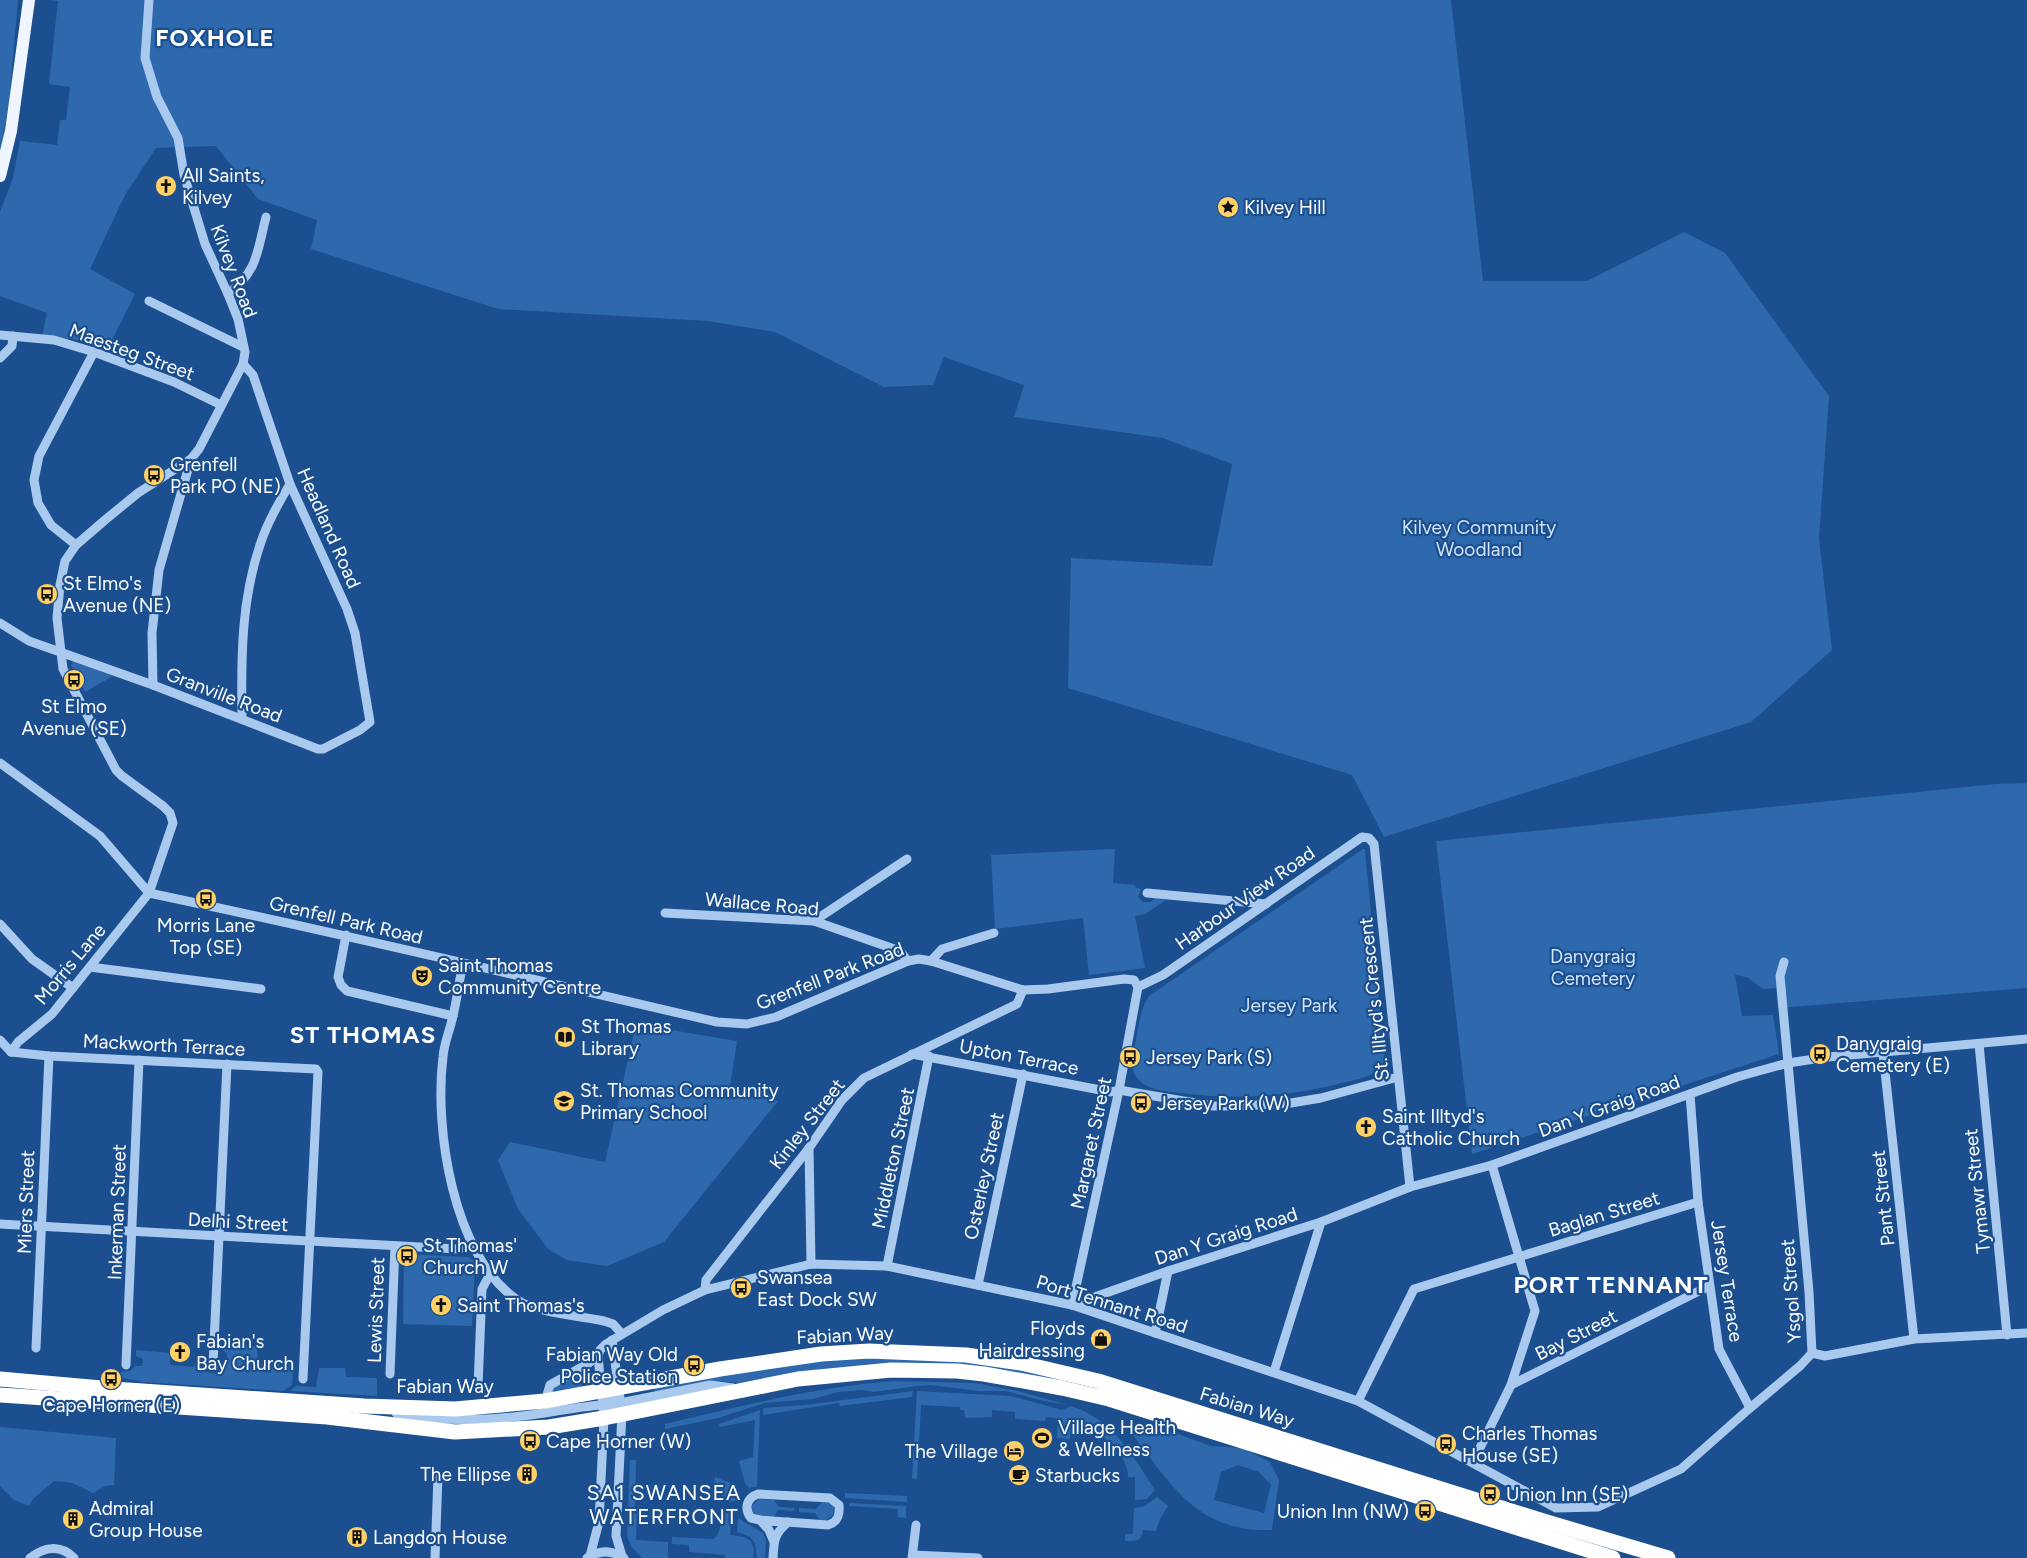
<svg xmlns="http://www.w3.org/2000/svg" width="2027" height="1558" font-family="Figtree,sans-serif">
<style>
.green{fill:#2e69ad;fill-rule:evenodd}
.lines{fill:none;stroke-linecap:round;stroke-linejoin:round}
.minor{stroke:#a9c9ee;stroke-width:9}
.major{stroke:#f0f6ff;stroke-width:12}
.highway{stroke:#fff;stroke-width:15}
.labels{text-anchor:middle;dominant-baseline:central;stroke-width:4.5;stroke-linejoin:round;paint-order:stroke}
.poi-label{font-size:19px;fill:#fff;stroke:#1b4f8f;text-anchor:start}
.street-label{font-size:19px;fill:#fff;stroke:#1b4f8f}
.park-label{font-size:19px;fill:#cfe3fa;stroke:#1b4f8f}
.quarter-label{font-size:21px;letter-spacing:1px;fill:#fff;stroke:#1b4f8f}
.district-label{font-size:24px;font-weight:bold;letter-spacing:1px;fill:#fff;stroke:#1b4f8f}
</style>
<rect width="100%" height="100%" fill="#1b4f8f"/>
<g class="green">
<path d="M0,0h18l-9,102 -9,54z"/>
<path d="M49,0h1402l32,281h104l97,-49 41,21 104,143 -10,143 13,111 -81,72 -367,115 -32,-62 -284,-87 3,-130 141,8 20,-102 -69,-26 -149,-21 10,-32 -80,-28 -11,28 -49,2 -109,-55 -67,-11 -210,-12 -187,-60 6,-29 -59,-21 -42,-53 -60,2 -31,47 -35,74 45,25 -24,48 -6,2 -63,-9 5,-22 -47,-17v-84l13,-34 7,-37 37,4 3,-25h6l4,-33 -21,-3 9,-83z"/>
<path d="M73,661l40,15 -28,16 -14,-27z"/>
<path d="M2027,783v205l-249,20 -2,-20 -13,1 -16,-12 -12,-2 7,41 31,-1 6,39 -307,100 -36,-313 560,-57z"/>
<path d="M1115,849l-2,34 23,2 -1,2 6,2 -3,8 5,5h7l6,-4 10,2 -21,14 -10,2 10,52 -56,7 -6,-57 -88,11 -4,-74z"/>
<path d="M1363,849h2l19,204c0,6 -1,14 -6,17 -10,8 -28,11 -40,14 -52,13 -104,16 -158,9 -13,-2 -32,-2 -42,-14 -10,-10 -4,-27 -2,-40 3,-14 4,-30 13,-43z"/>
<path d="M636,1024l101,17 -8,52 49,8 -114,141 -57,24 -40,-6 -19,-11 -30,-40 -20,-49 12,-18 95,20z"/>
<path d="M404,1254l63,3 8,4 -3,65 -69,-2z"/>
<path d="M223,1345l34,1 1,18h36l-2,21 -9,6 -140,-9 -24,-5 2,-5 9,-1 5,-5h7l1,-7 -7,-3v-6l34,3v12l24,2 1,-2 9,1 1,6 12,1 3,-9 7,-4v-6l-4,-4z"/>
<path d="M902,1355l108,10 115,29 -115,-22 -269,11 -30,-2 -56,12 -2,-7 115,-21z"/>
<path d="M319,1368h26l1,9 31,1v18l-87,-5 6,-5 20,1z"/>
<path d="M589,1368l-9,10 2,10 -30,5 1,-6z"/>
<path d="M894,1381l82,2 42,8 50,14 -24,-4 -38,-10h-28l-47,-6 -14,1 -43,6 -11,-2 -25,2 -25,7 -48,4 -47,15 -53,11v-5c76,-18 150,-37 229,-43z"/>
<path d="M913,1391l-1,6 -72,9 -1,-3 -76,12v-7l42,-3z"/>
<path d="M917,1391l94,5 51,14 9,-4c42,13 62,50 84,84l-8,9 -12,1v-23h-7c1,-17 -21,-42 -38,-47 -5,-2 -13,-2 -19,-2l-1,11 -13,-1 1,-16 -2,-4 -10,-1 -1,4 -30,-2v-7l-23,-2v7l-27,1 -1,-8h-4v-3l-39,-2 -4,74 -5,-1z"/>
<path d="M760,1410l-3,77h-6l-1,3 -5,-7 -6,-22 14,-4 2,-37 -35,7 -1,-3z"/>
<path d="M1147,1423l64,23 31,2 28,14 9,18 -7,50c-80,3 -104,-52 -147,-105zM1238,1465l21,7 12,13 -7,28 -50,-13 7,-28z"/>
<path d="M0,1427l116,11 -2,47 -9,1 -12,7 -21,-10 -18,-2 -21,18 -4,7 -15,-6 -14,-14z"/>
<path d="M630,1460h6l-1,54h2l-1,26 32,2v16h-26l-11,-12 -4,-10z"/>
<path d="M715,1477l18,7 4,10 -2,7 -6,1 -6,-2 -4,-13 -5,-4z"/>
<path d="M845,1493l62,3v6l-62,-4z"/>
<path d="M1157,1497l11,9 -8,13 -4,12 -13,-1c-1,12 -8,11 -18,11v-7h8l1,-26 9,-1z"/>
<path d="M759,1499l15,1 5,7 16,1 -1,3 -16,-1 -5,8c-9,-2 -21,0 -22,-12z"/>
<path d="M822,1502h6l6,5 -1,8 -7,5h-6l-5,-7 -16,-1v-4l17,1z"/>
<path d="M849,1503l57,3v12l-8,-1v-8l-49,-3z"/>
<path d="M726,1513h7v4h2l-1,7 -3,2 -1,9 14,2 7,4 3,9 -1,8h-28v-3l-36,-3v-7l-17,-1v-7l41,2c8,-4 7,-14 7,-21z"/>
<path d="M738,1518l25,15 3,7 -1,18h-8l-2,-15 -5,-6 -13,-5z"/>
</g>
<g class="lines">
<g class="minor">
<path d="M228,294c30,-23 29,-42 38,-77"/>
<path d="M149,301l94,46"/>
<path d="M0,335l54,5 40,12 80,30 47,23"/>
<path d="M0,358l12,-12 1,-10"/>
<path d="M76,545l-25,-20 -13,-22 -4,-23 5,-24 55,-104"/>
<path d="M0,623l29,18 124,44 165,64h5l37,-19 10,-8 -15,-89 -8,-24 -57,-125 -37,-109 -10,-11"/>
<path d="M153,685l-1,-52 7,-63 32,-111"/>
<path d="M242,719c-1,-60 -1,-120 19,-177 7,-21 18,-40 29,-58"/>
<path d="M0,763l100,73 49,57"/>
<path d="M149,893c190,40 379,85 568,129l30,2 29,-7 132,-56 11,-2 12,2 92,29 25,-1 76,-10 10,1 4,7"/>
<path d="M1147,893l119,11"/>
<path d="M665,913l149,8 86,30 8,10"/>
<path d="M814,921l93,-62"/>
<path d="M0,924l32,35 41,29"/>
<path d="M346,935l-8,42 3,8 6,6 106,25"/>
<path d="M931,961l11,-12 52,-16"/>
<path d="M463,964c-4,17 -6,35 -10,52 -3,14 -9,27 -10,41 -9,71 10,198 73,242 19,14 64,17 88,22l9,3 9,10"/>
<path d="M90,967l171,22"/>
<path d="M1138,987l25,-12 199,-138 7,1 5,6 36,343"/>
<path d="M0,1040l11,12"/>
<path d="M1979,1044l28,291"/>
<path d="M11,1052l7,-10 34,-28 97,-121 24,-70 -3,-10 -7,-7 -41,-30 -6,-6 -53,-101 -6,-51 3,-33 5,-24 11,-16 29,-25 33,-27 53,-34 8,-10 44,-85 2,-12 -7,-33 -10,-25 -23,-50 -21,-69 -6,-37 -21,-41 -12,-39 4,-58"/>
<path d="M11,1052l38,4 267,13 2,3 -15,307"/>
<path d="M1883,1053l31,286"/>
<path d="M912,1054l199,38 8,-2 94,16h27l51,-3 30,-5 77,-21"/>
<path d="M1690,1094l8,108 21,147 31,59"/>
<path d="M809,1148l2,116"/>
<path d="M0,1224l457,25 17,-4"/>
<path d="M887,1266l42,-210"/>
<path d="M978,1285l45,-211"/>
<path d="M705,1290l1,-10 103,-132 33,-48 22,-22 153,-74 6,-14"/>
<path d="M1072,1305l96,-34 153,-49 89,-35 82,-22 245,-88 51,-14 40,-6 199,-18"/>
<path d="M1072,1305l47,-215 19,-103"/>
<path d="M1155,1333l13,-62"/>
<path d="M612,1340l10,73 -6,123 6,20"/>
<path d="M36,1348l13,-292"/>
<path d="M1812,1353l13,3 89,-17 113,-6"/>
<path d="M126,1365l13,-305"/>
<path d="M213,1365l14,-301"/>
<path d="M1274,1372l47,-150"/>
<path d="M390,1374l5,-128"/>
<path d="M1511,1385l198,-99"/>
<path d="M478,1386l4,-97 8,-15"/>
<path d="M601,1391l6,6 13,6 90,-18 23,3"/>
<path d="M545,1401l5,-16 39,-22 9,-7"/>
<path d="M1358,1401l56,-112 284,-87"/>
<path d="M396,1413c41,8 85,8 126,3 26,-3 53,-9 80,-11 8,0 14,3 20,8"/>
<path d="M1473,1462l38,-77 24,-74 -43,-146"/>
<path d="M760,1520l68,5c10,-3 12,-10 11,-20l-9,-7 -72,-4c-12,4 -14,15 -7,24l9,2 9,10 5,12"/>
<path d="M913,1555l65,3"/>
<path d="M590,1556l9,-34 5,-104 -6,-62 2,-6 6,-6 57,-34 42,-20 106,-26 76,2 185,39 286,96 198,107 42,-1 83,-38 69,-61 50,-42 12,-13 -3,-61 -29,-316 4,-14"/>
<path d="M30,1558c14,-11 30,-14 44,0"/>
<path d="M435,1558l3,-82"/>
<path d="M587,1558c12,-8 25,-8 37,0"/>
<path d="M773,1558c1,-18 1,-24 15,-36"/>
<path d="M912,1558l4,-33"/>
</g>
<path class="major" d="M0,176l11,-45 18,-131"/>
<g class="highway">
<path d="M0,1379l113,10 251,17 91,3 90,-8 175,-32 101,-15 48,-3 97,4 55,8 77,18 442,139 128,38"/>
<path d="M0,1395l327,22 128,15 94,-5 55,-9 194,-39 93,-9 66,1 27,3 78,14 47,11 504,159"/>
</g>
</g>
<defs>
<g id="church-disc" transform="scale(1.125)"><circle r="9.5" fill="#ffd166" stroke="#1b4f8f"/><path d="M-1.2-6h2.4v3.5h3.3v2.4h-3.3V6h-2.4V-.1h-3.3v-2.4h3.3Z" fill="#111"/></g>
<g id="sight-disc" transform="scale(1.125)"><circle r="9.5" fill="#ffd166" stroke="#1b4f8f"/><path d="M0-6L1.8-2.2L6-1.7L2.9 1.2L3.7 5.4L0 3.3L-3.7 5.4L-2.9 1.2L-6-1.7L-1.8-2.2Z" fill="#111"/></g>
<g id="bus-disc" transform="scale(1.125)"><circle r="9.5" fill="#ffd166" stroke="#1b4f8f"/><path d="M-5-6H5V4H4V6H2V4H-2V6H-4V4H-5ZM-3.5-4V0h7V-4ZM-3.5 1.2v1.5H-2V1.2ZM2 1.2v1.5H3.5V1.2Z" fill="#111"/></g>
<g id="theatre-disc" transform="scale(1.125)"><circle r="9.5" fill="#ffd166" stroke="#1b4f8f"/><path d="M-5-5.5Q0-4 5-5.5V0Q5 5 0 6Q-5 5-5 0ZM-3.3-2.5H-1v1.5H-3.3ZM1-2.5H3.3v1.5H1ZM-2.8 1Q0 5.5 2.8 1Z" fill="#111"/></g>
<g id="library-disc" transform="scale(1.125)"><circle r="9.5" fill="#ffd166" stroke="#1b4f8f"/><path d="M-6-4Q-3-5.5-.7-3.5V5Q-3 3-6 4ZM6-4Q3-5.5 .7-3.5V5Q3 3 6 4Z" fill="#111"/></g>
<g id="school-disc" transform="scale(1.125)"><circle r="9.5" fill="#ffd166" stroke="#1b4f8f"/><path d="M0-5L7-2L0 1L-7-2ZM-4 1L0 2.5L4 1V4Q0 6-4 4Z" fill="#111"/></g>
<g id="shop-disc" transform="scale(1.125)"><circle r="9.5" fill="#ffd166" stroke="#1b4f8f"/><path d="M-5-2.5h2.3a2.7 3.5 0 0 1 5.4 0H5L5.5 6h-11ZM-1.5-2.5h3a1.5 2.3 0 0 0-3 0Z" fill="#111"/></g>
<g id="stadium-disc" transform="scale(1.125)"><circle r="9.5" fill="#ffd166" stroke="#1b4f8f"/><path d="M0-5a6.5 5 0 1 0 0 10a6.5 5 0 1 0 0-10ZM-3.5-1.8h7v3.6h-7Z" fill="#111"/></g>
<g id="hotel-disc" transform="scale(1.125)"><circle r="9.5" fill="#ffd166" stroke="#1b4f8f"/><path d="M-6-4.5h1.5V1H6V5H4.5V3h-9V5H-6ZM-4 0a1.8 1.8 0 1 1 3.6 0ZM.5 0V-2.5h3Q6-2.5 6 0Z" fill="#111"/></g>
<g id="building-disc" transform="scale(1.125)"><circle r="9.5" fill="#ffd166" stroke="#1b4f8f"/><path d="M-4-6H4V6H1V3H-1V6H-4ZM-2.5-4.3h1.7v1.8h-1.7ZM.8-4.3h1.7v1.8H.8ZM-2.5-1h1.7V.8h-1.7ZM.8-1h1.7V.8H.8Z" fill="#111"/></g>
<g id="cafe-disc" transform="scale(1.125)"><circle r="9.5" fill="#ffd166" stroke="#1b4f8f"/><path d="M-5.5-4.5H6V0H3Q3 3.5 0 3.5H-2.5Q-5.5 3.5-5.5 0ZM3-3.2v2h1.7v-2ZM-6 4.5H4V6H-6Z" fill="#111"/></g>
</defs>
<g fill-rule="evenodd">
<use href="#church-disc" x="166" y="186"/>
<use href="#sight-disc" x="1228" y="207"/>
<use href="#bus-disc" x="154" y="475"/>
<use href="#bus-disc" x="47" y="594"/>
<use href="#bus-disc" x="74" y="680"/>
<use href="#bus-disc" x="206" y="899"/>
<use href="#theatre-disc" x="422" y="976"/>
<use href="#library-disc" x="565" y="1037"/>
<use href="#bus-disc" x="1820" y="1054"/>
<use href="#bus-disc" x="1130" y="1057"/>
<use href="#school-disc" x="564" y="1101"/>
<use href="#bus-disc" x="1141" y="1103"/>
<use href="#church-disc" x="1366" y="1127"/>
<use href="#bus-disc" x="407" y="1256"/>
<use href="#bus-disc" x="741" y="1288"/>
<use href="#church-disc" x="441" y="1305"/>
<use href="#shop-disc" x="1101" y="1339"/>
<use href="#church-disc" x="180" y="1352"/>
<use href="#bus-disc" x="694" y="1365"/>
<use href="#bus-disc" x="111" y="1379"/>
<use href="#stadium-disc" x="1042" y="1438"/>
<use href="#bus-disc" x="530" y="1441"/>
<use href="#bus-disc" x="1446" y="1444"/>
<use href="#hotel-disc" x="1014" y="1451"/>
<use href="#building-disc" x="527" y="1474"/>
<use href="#cafe-disc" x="1019" y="1475"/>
<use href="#bus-disc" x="1490" y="1494"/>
<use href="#bus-disc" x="1425" y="1511"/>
<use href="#building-disc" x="73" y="1519"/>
<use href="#building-disc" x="357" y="1537"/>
</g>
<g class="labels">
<g class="poi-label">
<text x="182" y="175">All Saints,<tspan x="182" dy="22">Kilvey</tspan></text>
<text x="1244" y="207">Kilvey Hill</text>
<text x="170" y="464">Grenfell<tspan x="170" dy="22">Park PO (NE)</tspan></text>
<text x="63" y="583">St Elmo's<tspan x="63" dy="22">Avenue (NE)</tspan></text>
<text x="74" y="706" text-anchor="middle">St Elmo<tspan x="74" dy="22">Avenue (SE)</tspan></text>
<text x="206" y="925" text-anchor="middle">Morris Lane<tspan x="206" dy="22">Top (SE)</tspan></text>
<text x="438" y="965">Saint Thomas<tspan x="438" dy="22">Community Centre</tspan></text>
<text x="581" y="1026">St Thomas<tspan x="581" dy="22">Library</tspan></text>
<text x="1836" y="1043">Danygraig<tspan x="1836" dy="22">Cemetery (E)</tspan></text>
<text x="1146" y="1057">Jersey Park (S)</text>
<text x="580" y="1090">St. Thomas Community<tspan x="580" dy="22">Primary School</tspan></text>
<text x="1157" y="1103">Jersey Park (W)</text>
<text x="1382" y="1116">Saint Illtyd's<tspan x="1382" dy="22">Catholic Church</tspan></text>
<text x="423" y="1245">St Thomas'<tspan x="423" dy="22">Church W</tspan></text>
<text x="757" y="1277">Swansea<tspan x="757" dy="22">East Dock SW</tspan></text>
<text x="457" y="1305">Saint Thomas's</text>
<text x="1085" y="1328" text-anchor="end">Floyds<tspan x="1085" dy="22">Hairdressing</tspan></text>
<text x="196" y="1341">Fabian's<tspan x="196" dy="22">Bay Church</tspan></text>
<text x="678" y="1354" text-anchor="end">Fabian Way Old<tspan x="678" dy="22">Police Station</tspan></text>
<text x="111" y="1405" text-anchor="middle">Cape Horner (E)</text>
<text x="1058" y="1427">Village Health<tspan x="1058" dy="22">&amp; Wellness</tspan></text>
<text x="1462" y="1433">Charles Thomas<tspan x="1462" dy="22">House (SE)</tspan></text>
<text x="546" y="1441">Cape Horner (W)</text>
<text x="998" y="1451" text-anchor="end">The Village</text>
<text x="511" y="1474" text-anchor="end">The Ellipse</text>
<text x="1035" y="1475">Starbucks</text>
<text x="1506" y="1494">Union Inn (SE)</text>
<text x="89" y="1508">Admiral<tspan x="89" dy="22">Group House</tspan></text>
<text x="1409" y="1511" text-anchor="end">Union Inn (NW)</text>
<text x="373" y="1537">Langdon House</text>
</g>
<g class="street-label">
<text transform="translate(234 271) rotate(69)">Kilvey Road</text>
<text transform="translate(132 352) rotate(20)">Maesteg Street</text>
<text transform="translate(329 528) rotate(66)">Headland Road</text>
<text transform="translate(224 695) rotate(21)">Granville Road</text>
<text transform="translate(1245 898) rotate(-35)">Harbour View Road</text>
<text transform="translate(762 904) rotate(5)">Wallace Road</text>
<text transform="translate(346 920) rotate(13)">Grenfell Park Road</text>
<text transform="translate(70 964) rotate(-50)">Morris Lane</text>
<text transform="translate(830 976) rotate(-21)">Grenfell Park Road</text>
<text transform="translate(1374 999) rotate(-96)">St. Illtyd's Crescent</text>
<text transform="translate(164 1045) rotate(3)">Mackworth Terrace</text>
<text transform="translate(1019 1057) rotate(11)">Upton Terrace</text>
<text transform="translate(1609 1106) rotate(-20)">Dan Y Graig Road</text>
<text transform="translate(807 1124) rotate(-52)">Kinley Street</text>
<text transform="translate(1091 1143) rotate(-78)">Margaret Street</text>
<text transform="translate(893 1158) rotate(-78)">Middleton Street</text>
<text transform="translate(984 1176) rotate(-78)">Osterley Street</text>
<text transform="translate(1977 1191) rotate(-96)">Tymawr Street</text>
<text transform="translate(1883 1198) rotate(-96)">Pant Street</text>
<text transform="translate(26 1202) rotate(-88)">Miers Street</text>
<text transform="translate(117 1212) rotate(-88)">Inkerman Street</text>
<text transform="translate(1604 1214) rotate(-17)">Baglan Street</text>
<text transform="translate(238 1222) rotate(3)">Delhi Street</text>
<text transform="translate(1226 1236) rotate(-18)">Dan Y Graig Road</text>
<text transform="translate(1727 1281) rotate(81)">Jersey Terrace</text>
<text transform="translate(1791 1291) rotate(-94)">Ysgol Street</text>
<text transform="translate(1112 1304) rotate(17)">Port Tennant Road</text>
<text transform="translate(376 1310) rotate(-88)">Lewis Street</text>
<text transform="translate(845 1335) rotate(-3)">Fabian Way</text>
<text transform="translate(1576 1335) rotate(-27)">Bay Street</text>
<text x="445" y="1386">Fabian Way</text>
<text transform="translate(1247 1407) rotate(17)">Fabian Way</text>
</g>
<g class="park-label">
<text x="1479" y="527">Kilvey Community<tspan x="1479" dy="22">Woodland</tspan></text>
<text x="1593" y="956">Danygraig<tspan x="1593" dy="22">Cemetery</tspan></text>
<text x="1289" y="1005">Jersey Park</text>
</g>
<g class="quarter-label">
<text x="664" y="1492">SA1 SWANSEA<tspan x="664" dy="24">WATERFRONT</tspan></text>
</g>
<g class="district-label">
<text x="215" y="37">FOXHOLE</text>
<text x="363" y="1034">ST THOMAS</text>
<text x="1611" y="1284">PORT TENNANT</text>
</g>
</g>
</svg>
